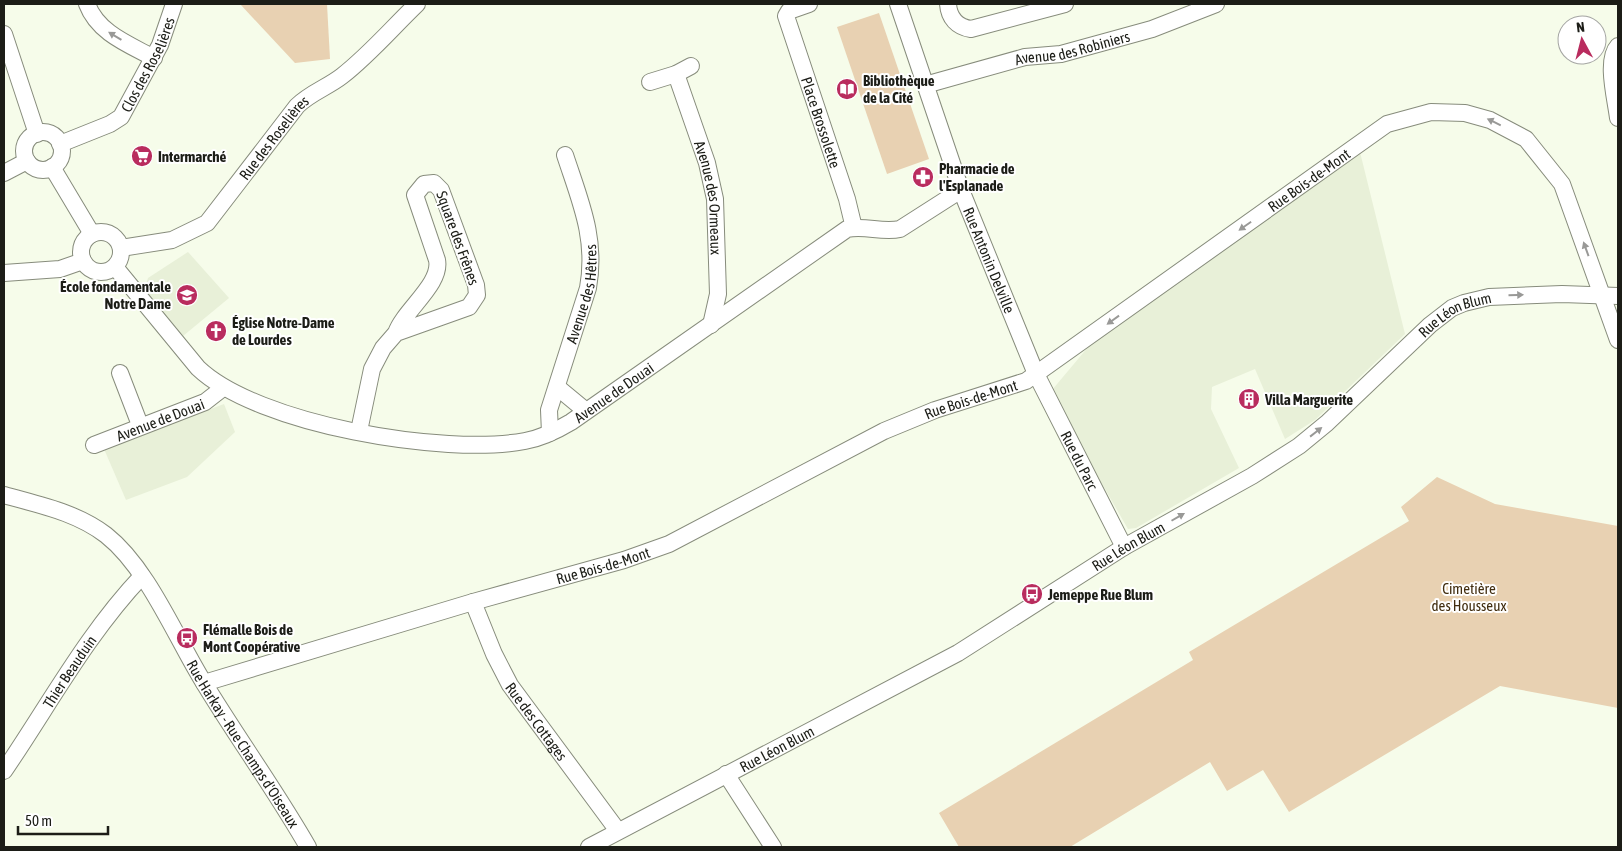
<svg xmlns="http://www.w3.org/2000/svg" width="1622" height="851" font-family="'Asap Condensed',sans-serif">
<style>
.built{fill:#e8f0d8}
.green{fill:#e8d1b2}
.lines{fill:none;stroke-linecap:round;stroke-linejoin:round}
.minor-casing{stroke:#878c7c;stroke-width:18}
.minor{stroke:#fff;stroke-width:16}
.oneway{fill:#999997}
.labels{text-anchor:middle;dominant-baseline:central;stroke-width:4;stroke-linejoin:round;paint-order:stroke}
.street-label{font-size:15px;fill:#1c1d17;stroke:#fff}
.poi-label{font-size:15px;font-weight:bold;fill:#1c1d17;stroke:#fff;text-anchor:start}
.park-label{font-size:15px;fill:#412d0f;stroke:#fff}
</style>
<rect width="100%" height="100%" fill="#f6fcea"/>
<g class="built">
<path d="M1360,152l45,182 -90,86 -30,19 -30,-70 -43,18 -1,22 28,59 -103,60 -8,1 -34,-59 -42,-80 37,-44z"/>
<path d="M188,252l41,46 -46,38 -39,-45 4,-13z"/>
<path d="M224,404l11,28 -48,45 -61,23 -22,-51z"/>
</g>
<g class="green">
<path d="M240,4h87l3,55 -35,4z"/>
<path d="M879,13l50,146 -42,15 -50,-147z"/>
<path d="M1437,477l58,27 123,22v182l-118,-22 -211,126 -26,-42 -36,21 -17,-29 -140,85h-111l-20,-34 254,-153 -4,-8 220,-131 -8,-14z"/>
</g>
<g class="lines">
<g class="minor-casing">
<g id="minor">
<path d="M87,4c11,29 41,40 67,54"/>
<path id="s1" d="M809,4l-20,7 -3,5 61,183 7,29"/>
<path id="s2" d="M898,4l63,186 75,184 88,173"/>
<path d="M948,4c1,14 9,23 23,25l94,-25"/>
<path d="M4,34l33,100"/>
<path d="M1618,46c-13,14 -2,54 0,72"/>
<path id="s3" d="M676,74l31,89 8,36 3,95 -7,31"/>
<path d="M650,82l26,-8 15,-8"/>
<path id="s4" d="M925,85l100,-28 36,-3 91,-25 64,-25"/>
<circle cx="43" cy="151" r="19"/>
<path id="s5" d="M60,144l50,-20 11,-7 39,-72 14,-41"/>
<path d="M52,167l40,67"/>
<path d="M4,173l23,-12"/>
<circle cx="101" cy="252" r="20"/>
<path id="s6" d="M121,248l51,-8 35,-17 90,-117c13,-13 31,-19 45,-30 27,-21 50,-48 75,-72"/>
<path id="s7" d="M115,267l83,101c60,57 247,88 327,73 17,-3 31,-10 46,-19l276,-193c18,-4 35,4 53,0l61,-39"/>
<path d="M4,273l56,-4 23,-8"/>
<path d="M120,373l20,52"/>
<path d="M557,387l29,24"/>
<path d="M359,431l13,-62 11,-21 13,-15 73,-26 8,-12 -1,-10 -35,-95 -7,-7 -10,1 -9,11 22,65c5,24 -33,50 -41,73"/>
<path id="s8" d="M550,433l-1,-23 39,-122c9,-50 -8,-87 -23,-133"/>
<path id="s9" d="M94,445l111,-43 18,-14"/>
<path id="s10" d="M4,495c35,10 72,17 102,40 42,33 70,103 98,148 34,56 72,108 104,164"/>
<path id="s11" d="M473,602l21,52 16,31 108,146"/>
<path id="s12" d="M204,683l269,-81 151,-42 45,-16 215,-113 51,-21 91,-29 361,-257 44,-12 34,1 25,7 36,19 36,45 56,156"/>
<path id="s13" d="M4,771c45,-66 83,-137 138,-195"/>
<path d="M726,774l47,73"/>
<path id="s14" d="M589,847l369,-194 166,-106 128,-71 47,-30 28,-23 103,-98 22,-17 12,-5 25,-6 73,-3 56,2"/>
</g>
</g>
<use href="#minor" class="minor"/>
</g>
<defs><path id="oneway-solid" d="M-6-.8H1V-3.2L6.5 0L1 3.2V.8H-6Z" transform="scale(1.25)"/></defs>
<g class="oneway">
<use href="#oneway-solid" transform="translate(115 36) rotate(-149)"/>
<use href="#oneway-solid" transform="translate(1494 122) rotate(-154)"/>
<use href="#oneway-solid" transform="translate(1245 226) rotate(145)"/>
<use href="#oneway-solid" transform="translate(1586 249) rotate(-110)"/>
<use href="#oneway-solid" transform="translate(1516 295) rotate(-2)"/>
<use href="#oneway-solid" transform="translate(1113 320) rotate(144)"/>
<use href="#oneway-solid" transform="translate(1316 432) rotate(-38)"/>
<use href="#oneway-solid" transform="translate(1178 517) rotate(-30)"/>
</g>
<defs>
<g id="library-disc" transform="scale(1.125)"><circle r="9.5" fill="#b92c5e" stroke="#fff"/><path d="M-6-4Q-3-5.5-.7-3.5V5Q-3 3-6 4ZM6-4Q3-5.5 .7-3.5V5Q3 3 6 4Z" fill="#fff"/></g>
<g id="supermarket-disc" transform="scale(1.125)"><circle r="9.5" fill="#b92c5e" stroke="#fff"/><path d="M-6-5.5h2.5l.6 2H6L4.5 2H-2.5L-4.4-4H-6ZM-1.5 3.2a1.3 1.3 0 1 0 .1 0ZM3 3.2a1.3 1.3 0 1 0 .1 0Z" fill="#fff"/></g>
<g id="pharmacy-disc" transform="scale(1.125)"><circle r="9.5" fill="#b92c5e" stroke="#fff"/><path d="M-2-6h4v4h4v4h-4v4h-4v-4h-4v-4h4Z" fill="#fff"/></g>
<g id="school-disc" transform="scale(1.125)"><circle r="9.5" fill="#b92c5e" stroke="#fff"/><path d="M0-5L7-2L0 1L-7-2ZM-4 1L0 2.5L4 1V4Q0 6-4 4Z" fill="#fff"/></g>
<g id="church-disc" transform="scale(1.125)"><circle r="9.5" fill="#b92c5e" stroke="#fff"/><path d="M-1.2-6h2.4v3.5h3.3v2.4h-3.3V6h-2.4V-.1h-3.3v-2.4h3.3Z" fill="#fff"/></g>
<g id="building-disc" transform="scale(1.125)"><circle r="9.5" fill="#b92c5e" stroke="#fff"/><path d="M-4-6H4V6H1V3H-1V6H-4ZM-2.5-4.3h1.7v1.8h-1.7ZM.8-4.3h1.7v1.8H.8ZM-2.5-1h1.7V.8h-1.7ZM.8-1h1.7V.8H.8Z" fill="#fff"/></g>
<g id="bus-disc" transform="scale(1.125)"><circle r="9.5" fill="#b92c5e" stroke="#fff"/><path d="M-5-6H5V4H4V6H2V4H-2V6H-4V4H-5ZM-3.5-4V0h7V-4ZM-3.5 1.2v1.5H-2V1.2ZM2 1.2v1.5H3.5V1.2Z" fill="#fff"/></g>
</defs>
<g fill-rule="evenodd">
<use href="#library-disc" x="847" y="89"/>
<use href="#supermarket-disc" x="142" y="156"/>
<use href="#pharmacy-disc" x="923" y="177"/>
<use href="#school-disc" x="187" y="295"/>
<use href="#church-disc" x="216" y="331"/>
<use href="#building-disc" x="1249" y="399"/>
<use href="#bus-disc" x="1032" y="594"/>
<use href="#bus-disc" x="187" y="638"/>
</g>
<g class="labels">
<g class="street-label">
<text stroke="none"><textPath href="#s4" startOffset="152">Avenue des Robiniers</textPath></text>
<text stroke="none"><textPath href="#s5" startOffset="126">Clos des Roselières</textPath></text>
<text stroke="none"><textPath href="#s1" startOffset="139">Place Brossolette</textPath></text>
<text stroke="none"><textPath href="#s6" startOffset="199">Rue des Roselières</textPath></text>
<text stroke="none"><textPath href="#s12" startOffset="1226">Rue Bois-de-Mont</textPath></text>
<text stroke="none"><textPath href="#s3" startOffset="129">Avenue des Ormeaux</textPath></text>
<text transform="translate(458 238) rotate(70)">Square des Frênes</text>
<text stroke="none"><textPath href="#s2" startOffset="272">Rue Antonin Delville</textPath></text>
<text stroke="none"><textPath href="#s8" startOffset="144">Avenue des Hêtres</textPath></text>
<text stroke="none"><textPath href="#s14" startOffset="1022">Rue Léon Blum</textPath></text>
<text stroke="none"><textPath href="#s7" startOffset="575">Avenue de Douai</textPath></text>
<text stroke="none"><textPath href="#s12" startOffset="821">Rue Bois-de-Mont</textPath></text>
<text stroke="none"><textPath href="#s9" startOffset="71">Avenue de Douai</textPath></text>
<text stroke="none"><textPath href="#s2" startOffset="492">Rue du Parc</textPath></text>
<text stroke="none"><textPath href="#s14" startOffset="618">Rue Léon Blum</textPath></text>
<text stroke="none"><textPath href="#s12" startOffset="416">Rue Bois-de-Mont</textPath></text>
<text stroke="none"><textPath href="#s13" startOffset="119">Thier Beauduin</textPath></text>
<text stroke="none"><textPath href="#s11" startOffset="136">Rue des Cottages</textPath></text>
<text stroke="none"><textPath href="#s10" startOffset="361">Rue Harkay - Rue Champs d'Oiseaux</textPath></text>
<text stroke="none"><textPath href="#s14" startOffset="212">Rue Léon Blum</textPath></text>
</g>
<g class="poi-label">
<text x="863" y="80">Bibliothèque<tspan x="863" dy="17">de la Cité</tspan></text>
<text x="158" y="156">Intermarché</text>
<text x="939" y="168">Pharmacie de<tspan x="939" dy="17">l'Esplanade</tspan></text>
<text x="171" y="286" text-anchor="end">École fondamentale<tspan x="171" dy="17">Notre Dame</tspan></text>
<text x="232" y="322">Église Notre-Dame<tspan x="232" dy="17">de Lourdes</tspan></text>
<text x="1265" y="399">Villa Marguerite</text>
<text x="1048" y="594">Jemeppe Rue Blum</text>
<text x="203" y="629">Flémalle Bois de<tspan x="203" dy="17">Mont Coopérative</tspan></text>
</g>
<g class="park-label">
<text x="1469" y="588">Cimetière<tspan x="1469" dy="17">des Housseux</tspan></text>
</g>
</g>
<rect width="1622" height="851" fill="none" stroke="#1c1d17" stroke-width="10"/>
<g transform="translate(1582 40) rotate(353)"><circle r="24" fill="#ffffff" stroke="#a4a5a2"/>
<path d="M0-4L9 19L0 12L-9 19Z" fill="#b92c5e"/>
<text y="-8" font-size="14" font-weight="bold" text-anchor="middle" fill="#1c1d17">N</text>
</g>
<path d="M18 826v8h90v-8" fill="none" stroke="#1c1d17" stroke-width="2.5"/>
<text x="25" y="826" font-size="15" fill="#1c1d17" stroke="#ffffff" stroke-width="4" paint-order="stroke">50 m</text>
</svg>
